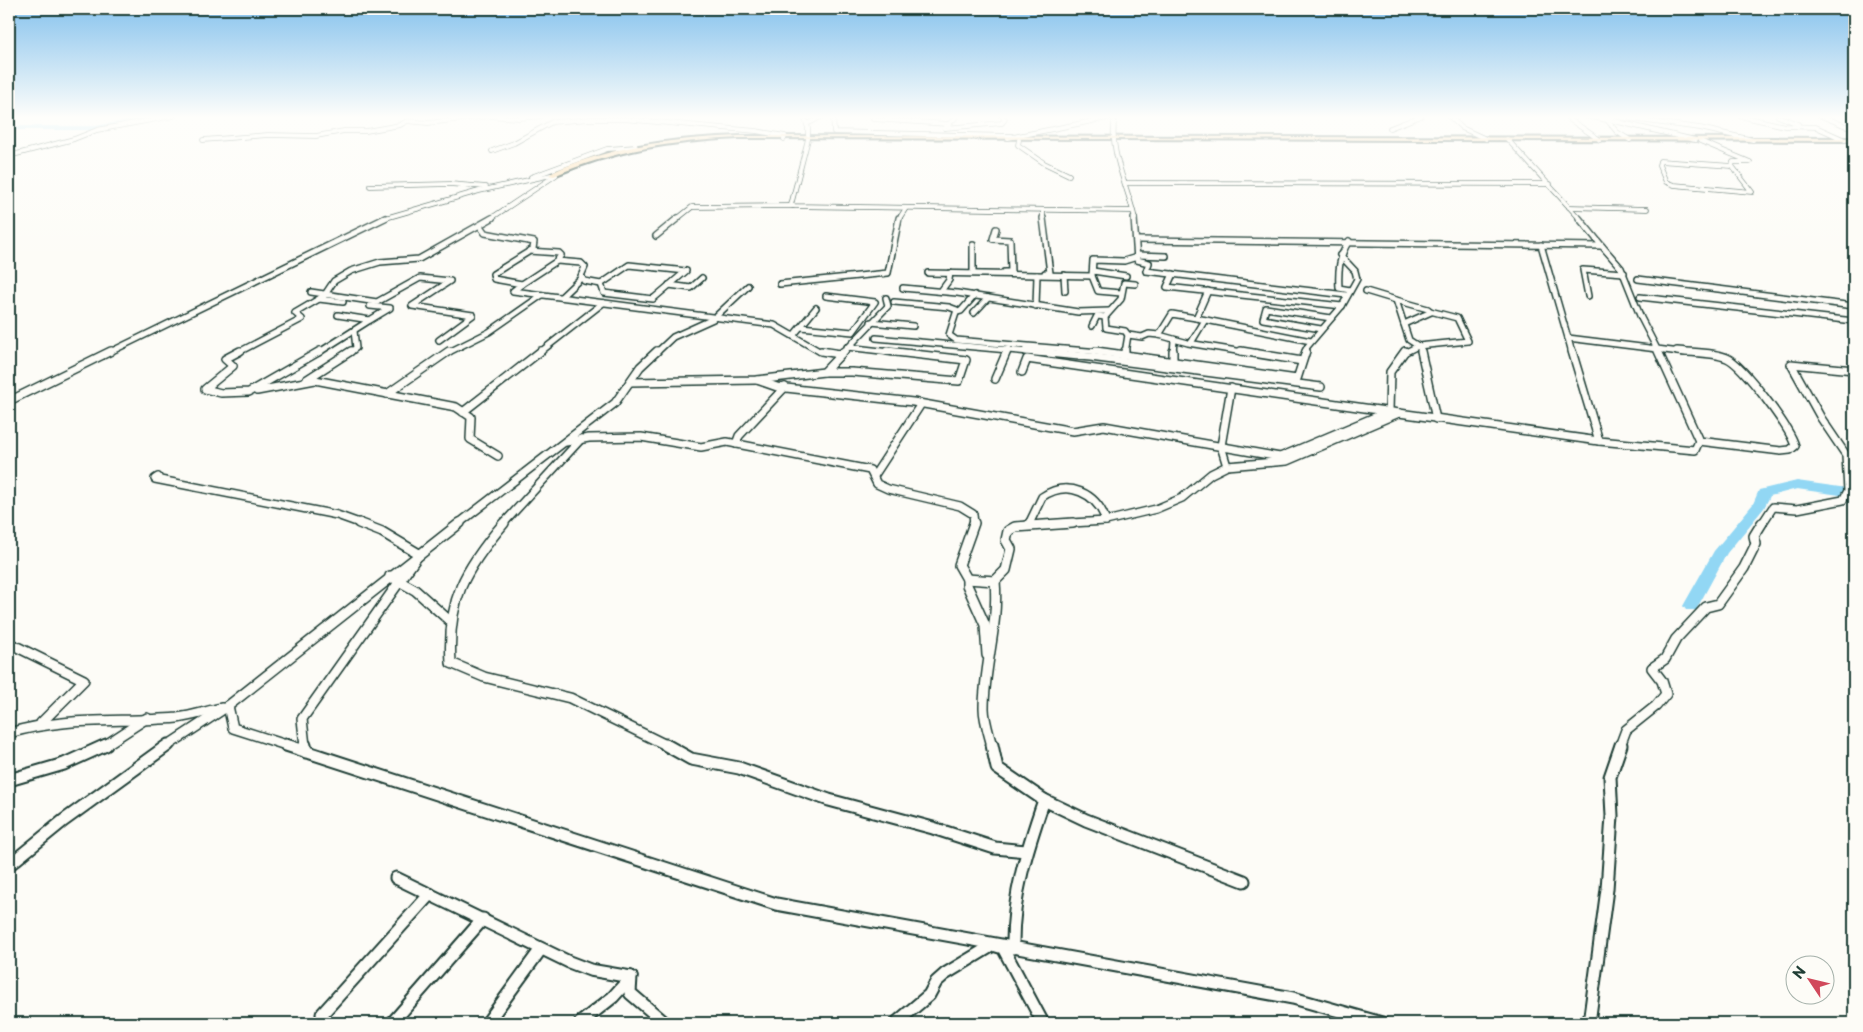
<svg xmlns="http://www.w3.org/2000/svg" width="1863" height="1032" font-family="'Playpen Sans',sans-serif">
<style>
.lines{fill:none;stroke-linecap:round;stroke-linejoin:round}
.river{fill:#92d7f4;fill-rule:evenodd}
.minor-far4-casing{stroke:#1f3d34;stroke-width:5.5}
.minor-far3-casing{stroke:#1f3d34;stroke-width:8}
.minor-far2-casing{stroke:#1f3d34;stroke-width:10}
.minor-far1-casing{stroke:#1f3d34;stroke-width:12}
.minor-casing{stroke:#1f3d34;stroke-width:15}
.major-casing{stroke:#1f3d34;stroke-width:4}
.minor-far4{stroke:#fdfcf7;stroke-width:4}
.minor-far3{stroke:#fdfcf7;stroke-width:5}
.minor-far2{stroke:#fdfcf7;stroke-width:7}
.minor-far1{stroke:#fdfcf7;stroke-width:9}
.minor{stroke:#fdfcf7;stroke-width:11}
.major{fill:#fcdcac;fill-rule:evenodd}
</style>
<rect width="100%" height="100%" fill="#fdfcf7"/>
<filter id="ink" filterUnits="userSpaceOnUse"><feTurbulence type="fractalNoise" baseFrequency=".02" numOctaves="2"/><feDisplacementMap in="SourceGraphic" scale="10" xChannelSelector="R" yChannelSelector="G"/><feConvolveMatrix kernelMatrix="1 2 1 2 8 2 1 2 1" color-interpolation-filters="sRGB"/></filter>
<g filter="url(#ink)">
<g class="lines">
<g class="river">
<path d="M149,116h11l-65,14h-86v-4h86z"/>
<path d="M1797,481l57,8v8l-57,-8 -27,7 -6,12 -37,45 -31,57h-10l-3,-4 31,-55 39,-47 6,-14z"/>
</g>
<g class="minor-far4-casing">
<g id="minor-far4">
<path d="M804,116l4,12v11l-17,66 2,1 339,5"/>
<path d="M833,116l1,16 178,4"/>
<path d="M874,116l-1,3 75,5"/>
<path d="M1115,116c-7,35 13,70 20,103"/>
<path d="M1449,116l13,12 24,11"/>
<path d="M1570,116l-1,3 31,21"/>
<path d="M1587,116l20,4"/>
<path d="M1603,116l11,5 81,19"/>
<path d="M1609,116l91,12 53,12"/>
<path d="M1740,116l45,10 31,1 29,13"/>
<path d="M1778,116l20,8"/>
<path d="M1821,116l25,10h8"/>
<path d="M1607,120l10,12 13,8"/>
<path d="M807,124l16,-8"/>
<path d="M945,128l57,-5 3,-4 -3,-3"/>
<path d="M945,128l12,-12"/>
<path d="M1390,128l31,-12"/>
<path d="M1008,138l109,-22"/>
<path d="M1507,139l73,80"/>
<path d="M203,140l65,-5 48,1 28,-5h22l34,-6 7,-4 21,2 60,-7 31,2 22,-2"/>
<path d="M1019,140l-1,5 26,18 25,12"/>
<path d="M1700,141l50,21h-17l-1,4"/>
<path d="M492,151l22,-8 38,-21 38,-3h34l132,12 29,5 -1,3"/>
<path d="M9,156l65,-17 23,-9 76,-14"/>
<path d="M1660,161l72,5 20,26 -78,-7 -8,-3 -7,-17z"/>
<path d="M531,177l76,-28 29,-2"/>
<path d="M1125,183l425,1"/>
<path d="M370,186l80,-2 36,3"/>
<path d="M1569,207l78,2"/>
<path d="M1043,210v9"/>
<path d="M382,219l97,-28 72,-16"/>
<path d="M490,219l66,-44"/>
<path d="M677,219l15,-12 101,-1"/>
<path d="M899,219l7,-11"/>
</g>
</g>
<g class="minor-far3-casing">
<g id="minor-far3">
<path d="M1043,218l7,55h-5"/>
<path d="M1134,218l3,42 12,3 -3,8 200,24"/>
<path d="M480,226l5,7 49,9 -1,7 -40,25 1,5 28,5 -9,7 261,34 45,26 11,2"/>
<path d="M996,229l-3,10 17,1 1,32h-7"/>
<path d="M656,236l22,-18"/>
<path d="M1138,240l464,6 -23,-28"/>
<path d="M1349,241c-10,15 -11,30 -10,47l11,2"/>
<path d="M973,245v27"/>
<path d="M1541,245l27,93"/>
<path d="M1602,246l19,22 20,50 16,31 30,4"/>
<path d="M529,251l30,2 2,2 -4,6 24,2 4,4 -4,9 3,5 17,3"/>
<path d="M1137,255l29,1"/>
<path d="M629,265l57,6 -33,28 -49,-6 -3,-9z"/>
<path d="M1093,271l33,5"/>
<path d="M928,273l164,3"/>
<path d="M1173,274l-6,13 175,19"/>
<path d="M1064,275l1,16"/>
<path d="M1638,279l216,27"/>
<path d="M522,284l35,-23"/>
<path d="M780,284l108,-11 11,-55"/>
<path d="M1135,284l-11,-1 -3,16 -16,18 1,11 19,3 3,4 14,2 7,-3 10,1 29,8 61,10"/>
<path d="M669,285l22,3 11,-10"/>
<path d="M903,288l54,5 121,19 31,-1"/>
<path d="M941,291l8,-11 1,-7"/>
<path d="M1366,291l30,9 13,40 11,7 1,6"/>
<path d="M311,292l66,10 43,-24 30,3 -38,25 61,9 -34,25"/>
<path d="M1121,293l-23,-2 -6,-15 1,-16 31,1 13,-4"/>
<path d="M1588,296l-5,-26 41,3"/>
<path d="M561,297l21,-20"/>
<path d="M1640,297l214,24"/>
<path d="M319,299l24,3"/>
<path d="M1396,300l32,9 3,3 -27,12"/>
<path d="M894,302l55,5 8,3 -8,25 7,5 156,13"/>
<path d="M370,306l20,2 -20,12"/>
<path d="M1036,306l1,-31"/>
<path d="M957,312l4,-1 14,-16"/>
<path d="M974,313l14,-15"/>
<path d="M1196,318l115,23"/>
<path d="M871,322l42,4"/>
<path d="M1092,326l5,-10 8,1"/>
<path d="M801,327l52,5 22,-30 -49,-6"/>
<path d="M1321,329l-58,-10 3,-11 65,10"/>
<path d="M1159,335l13,-21 24,4 12,-27"/>
<path d="M793,336l23,-28"/>
<path d="M876,338l164,15"/>
<path d="M1568,338l89,11 2,4"/>
<path d="M1568,338l4,15"/>
<path d="M1191,343l14,-23"/>
<path d="M847,347l51,6"/>
<path d="M108,353l277,-135"/>
<path d="M237,353l65,-34 -7,-6 29,-17 10,-15 17,-10 29,-9 39,-3 73,-41"/>
<path d="M318,353l52,-33 -32,-5"/>
<path d="M349,353l7,-5 -2,-17"/>
<path d="M447,353l42,-21 53,-37"/>
<path d="M539,353l64,-50"/>
<path d="M656,353l17,-16 40,-18 35,-33"/>
<path d="M843,353l45,-47 -2,-8"/>
<path d="M1006,353l2,-4"/>
<path d="M1125,353l3,-18"/>
<path d="M1173,353l1,-13"/>
<path d="M1305,353l2,-6 35,-41 15,-27 -2,-8 -15,-16"/>
<path d="M1404,353l14,-7 50,-5 -11,-23 -27,-7"/>
</g>
</g>
<g class="minor-far2-casing">
<g id="minor-far2">
<path d="M240,351l-15,8 8,7 -28,23 16,4 28,-1 71,-41"/>
<path d="M821,351l19,3"/>
<path d="M1026,351l64,6 231,30"/>
<path d="M1096,351l201,28 9,-28"/>
<path d="M1241,351l61,10"/>
<path d="M1421,351l15,68"/>
<path d="M1572,351l27,90 96,9 4,-9 -41,-90"/>
<path d="M1677,351c15,2 36,1 50,7 16,7 63,70 68,88l-5,4 -9,1 -82,-10"/>
<path d="M1125,354v-3"/>
<path d="M1173,360v-9"/>
<path d="M824,372h28l107,9 7,-21 -79,-9"/>
<path d="M1022,372l5,-13 372,54 -112,48 -60,5 -16,8 -29,24 -26,11 -50,12 -52,3"/>
<path d="M995,379l12,-28"/>
<path d="M306,380l45,-29"/>
<path d="M757,380l20,7 136,15 160,29 31,-5 176,31 109,-46 1,-39 15,-21"/>
<path d="M630,382l127,-2 67,-8 20,-21"/>
<path d="M257,391l58,-11 141,27 15,10 -1,22 28,17"/>
<path d="M387,394l62,-43"/>
<path d="M9,401l102,-50"/>
<path d="M463,412l78,-61"/>
<path d="M1399,413l200,28"/>
<path d="M566,442l23,-4 52,-1 60,10 26,-5 143,28 7,14 11,5 72,17 13,8 1,10"/>
<path d="M736,444l3,-8 46,-49"/>
<path d="M1227,466l-6,-20 10,-58"/>
<path d="M874,476l47,-72"/>
<path d="M158,477l-3,2 182,36 25,9"/>
<path d="M458,524l157,-121 25,-36 17,-16"/>
<path d="M503,524l78,-85"/>
<path d="M1029,524l13,-27c26,-18 55,-4 64,24"/>
<path d="M1762,524l11,-17 24,2 46,-9 5,-9 -2,-36 -25,-37 -30,-54 63,6"/>
</g>
</g>
<g class="minor-far1-casing">
<g id="minor-far1">
<path d="M504,523c-40,47 -57,77 -53,140l33,14 86,21 98,48"/>
<path d="M974,523l-15,42 8,14 28,2c4,44 -11,84 -11,127 0,12 5,26 8,38"/>
<path d="M1029,525l1,-2"/>
<path d="M390,576l25,14 36,32"/>
<path d="M967,579v6l18,40 2,30"/>
<path d="M995,581l11,-11 5,-21 -5,-9 2,-9 7,-4 58,-4"/>
<path d="M9,643l75,37 -43,43"/>
<path d="M9,733c56,-17 111,-10 168,-15 15,-2 30,-7 45,-10"/>
<path d="M104,746l43,-28"/>
<path d="M167,746l61,-40"/>
<path d="M289,746l-56,-18 -5,-22 232,-183"/>
<path d="M305,746l-3,-27 117,-165 -37,-22 -23,-9"/>
<path d="M1620,746l6,-16 30,-24 10,-12 -4,-13 -10,-13 13,-9 11,-20 30,-32 12,-3 26,-36 12,-24 -2,-8 8,-13"/>
</g>
</g>
<g class="minor-casing">
<g id="minor">
<path d="M286,745l490,159 517,94 89,25"/>
<path d="M305,745l1,7"/>
<path d="M666,745l25,14 48,9 90,32 104,28 62,20 31,3"/>
<path d="M992,745l5,23 47,32c-17,49 -32,96 -31,148"/>
<path d="M9,780l55,-16 42,-19"/>
<path d="M1044,800l42,20 158,61"/>
<path d="M9,865l54,-44 105,-76"/>
<path d="M396,878l173,84 21,8 41,7"/>
<path d="M631,977l-1,16 35,30"/>
<path d="M322,1014l108,-120"/>
<path d="M392,1023l91,-104"/>
<path d="M487,1023l54,-74"/>
<path d="M580,1023l33,-26 18,-20"/>
<path d="M896,1023l33,-28 7,-13 9,-8 48,-29 10,3 40,75"/>
<path d="M1589,1023l18,-134 5,-73 -2,-39 11,-32"/>
</g>
</g>
<g class="major-casing">
<path id="major" d="M739,136l1115,2v3l-1115,-3c-66,3 -124,12 -185,38l-5,-1c10,-7 24,-11 35,-15 50,-17 103,-22 155,-24z"/>
</g>
<use href="#minor-far4" class="minor-far4"/>
<use href="#minor-far3" class="minor-far3"/>
<use href="#minor-far2" class="minor-far2"/>
<use href="#minor-far1" class="minor-far1"/>
<use href="#minor" class="minor"/>
<use href="#major" class="major"/>
</g>
</g>
<linearGradient id="sky" x2="0" y2="1"><stop stop-color="#85c2ed"/><stop offset="0.45" stop-color="#fefefb"/><stop offset="1" stop-color="#fefefb" stop-opacity="0"/></linearGradient>
<rect width="1863" height="260" fill="url(#sky)"/>
<rect width="1863" height="1032" fill="none" stroke="#fdfcf7" stroke-width="30"/>
<rect x="15" y="15" width="1833" height="1002" fill="none" stroke="#1f3d34" stroke-width="2" filter="url(#ink)"/>
<g transform="translate(1810 980) rotate(305)"><circle r="24" fill="#fdfcf7" stroke="#a4b0a9"/>
<path d="M0-4L9 19L0 12L-9 19Z" fill="#d1495b"/>
<text y="-8" font-size="14" font-weight="bold" text-anchor="middle" fill="#1f3d34">N</text>
</g>
</svg>
